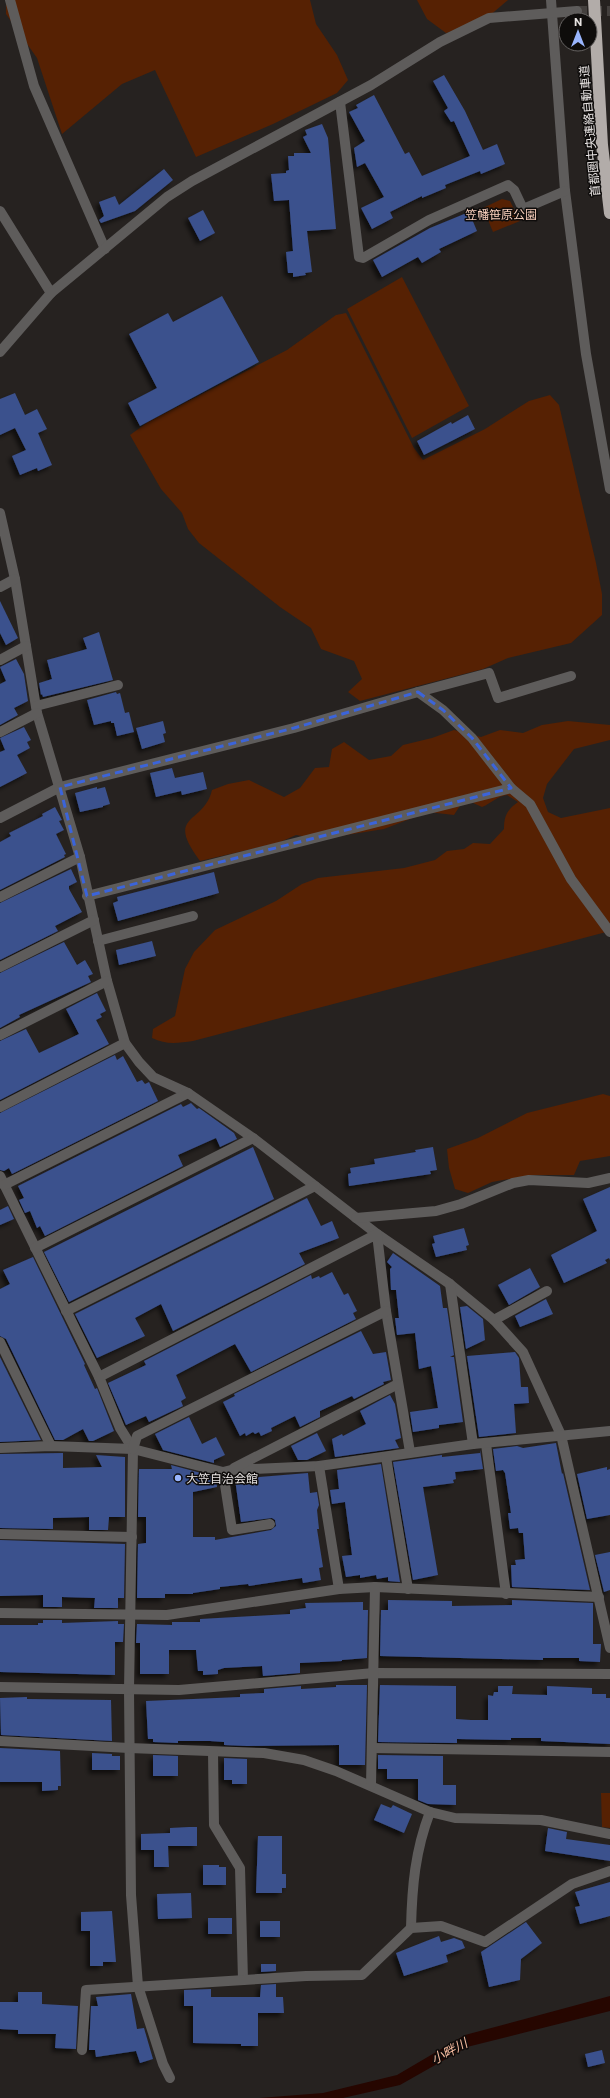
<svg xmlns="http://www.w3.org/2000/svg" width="610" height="2098" font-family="Commissioner,'Noto Sans JP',sans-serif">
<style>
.green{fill:#562103}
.water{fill:#260600}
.building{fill:#3b518d;filter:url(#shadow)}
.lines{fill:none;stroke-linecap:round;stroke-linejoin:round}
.minor-tunnel{stroke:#433f3d;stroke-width:10;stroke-dasharray:10 5;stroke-linecap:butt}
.minor{stroke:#5e5c5b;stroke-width:10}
.highway{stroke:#b2aca9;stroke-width:12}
.marked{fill:none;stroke:#3b64da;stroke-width:3;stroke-dasharray:8 5;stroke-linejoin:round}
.poi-dot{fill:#99b5fd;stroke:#0e0c0b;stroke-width:1.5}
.labels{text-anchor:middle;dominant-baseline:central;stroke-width:3;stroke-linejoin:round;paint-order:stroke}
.street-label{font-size:12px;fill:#e7e3e2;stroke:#0e0c0b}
.park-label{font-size:12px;fill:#f8cfbc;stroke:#0e0c0b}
.poi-label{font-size:12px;fill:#e7e3e2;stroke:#0e0c0b;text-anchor:start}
.water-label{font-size:13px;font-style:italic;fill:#f7bb9f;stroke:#0e0c0b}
</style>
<defs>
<filter id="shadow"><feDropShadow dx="-3.5" dy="3.5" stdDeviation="2" flood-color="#0009"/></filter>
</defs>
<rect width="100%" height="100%" fill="#262220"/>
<g class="green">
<path d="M6,0h304l6,24 21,31 11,25 -11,13 -64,31 -77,33 -41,-87 -33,14 -60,50 -25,-76 -31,-44z"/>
<path d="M417,0h91l-26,22 -36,11 -19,-14z"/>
<path d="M502,199l8,2 10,20 -27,11 -10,-24z"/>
<path d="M402,277l67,129 -57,32 -65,-129z"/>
<path d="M346,313l68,135 9,12 62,-31 44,-28 21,-6 9,10 37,158 6,31v21l-31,28 -63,15 -25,11 -123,32 -12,-9 14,-13 -8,-18 -33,-12 -10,-21 -31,-21 -81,-64 -11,-14 -6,-16 -21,-24 -31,-54 18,-13 139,-72 49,-35z"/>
<path d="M568,721l42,4v15l-36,9 -27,35 -4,14 5,14 13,6 49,-10v123l-417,110c-15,2 -27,4 -41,-3l1,-9 22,-13 10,-47 9,-17 21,-22 61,-29 26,-17 16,-6 86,-10 31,-8 12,-9 17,-2 9,-6 17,1 14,-15c0,-13 3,-19 14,-27l-11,-7c-10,1 -15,8 -25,12l-11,-5 -10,2 -7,11 -26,-3 -44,17 -63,10 -25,-4 -18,8 -78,18c-36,-48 4,-36 12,-71l16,-6 21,-4 35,17 16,-9 15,-20 14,-1 3,-18 12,-7 25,18 22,-4 12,-11 29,-7 22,-8 27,7 19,-7 23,3 19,-8z"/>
<path d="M603,1094l7,2v60l-30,5 -6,14h-42l-40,7 -24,11 -13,-4 -6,-21 -2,-19 31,-11 49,-25z"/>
<path d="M601,1793h9v35l-8,-1z"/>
</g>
<path class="water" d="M610,1996v15l-143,36 -67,38 -57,13h-84l64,-5 74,-18 68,-40z"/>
<g class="building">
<path d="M444,75l21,36 18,39 14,-6 8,20 -24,10 -1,-3 -35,14 1,3 -24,10v-2l-32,16 3,6 -21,11 -11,-21 23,-11 -19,-34 -8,4 -3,-19 11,-7 -16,-29 9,-4 -2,-3 18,-10 31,59 4,-2 13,24 48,-20 -16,-35 -3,1 -7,-11 4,-3 -15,-27z"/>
<path d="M322,124l6,14 8,91 -29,2 5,41 -7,1 1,2 -13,2v-4h-5l-2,-21 7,-1 -4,-51 -15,1 -3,-27 15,-1v-2l3,-1 -1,-14h6v-3h17l-8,-16 4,-2 -2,-5z"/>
<path d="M164,169l9,11 -38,31 -34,12 -2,-3 5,-4 -5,-14 16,-6 4,9z"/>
<path d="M203,210l12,23 -15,8 -12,-23z"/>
<path d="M469,212l8,19 -38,18 2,3 -19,11 -4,-6 -36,20 -9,-17 57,-32z"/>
<path d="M222,296l37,66 -119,64 -12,-23 29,-15 -28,-54 39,-21 5,9z"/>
<path d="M15,393l10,22 12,-6 10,20 -9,4 14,32 -14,6 -1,-3 -17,7 -8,-19 14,-6 -11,-22 -15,7v-36z"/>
<path d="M468,415l7,14 -51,26 -7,-14 34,-19 1,2z"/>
<path d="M0,601l18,37 -12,7 -6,-12z"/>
<path d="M99,632l14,48 -70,17 -1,-3 -1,1 -2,-12 13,-4 -5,-19 40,-11 -4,-11z"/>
<path d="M16,659l8,15 4,27 -14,7 4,7 -18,10v-41l6,-3 -6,-14z"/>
<path d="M116,692l1,2 3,-1 5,20 4,-1 5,20 -17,4 -3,-13h-3v-2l-17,4 -7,-25z"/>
<path d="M163,721l3,12 -3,1 2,8 -23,7 -6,-21z"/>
<path d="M24,727l7,13 -4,2 3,6 -13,7 10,18 -27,14v-35l5,-2 -5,-12z"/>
<path d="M172,768l3,10 28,-6 4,17 -25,6 -1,-4 -25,6 -6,-24z"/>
<path d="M97,787v2l8,-2 5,17 -7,2v1l-23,5 -5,-19z"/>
<path d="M55,807l7,13 -3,1 5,9 -8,4 10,20 -2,1 1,2 -65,33v-48l11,-6 -2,-3 34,-17 -1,-2z"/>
<path d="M71,869l6,13 -8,4v3l13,23 -27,14 3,5 -58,29v-57z"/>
<path d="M214,872l5,21 -101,28 -5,-18 5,-2 -1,-4z"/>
<path d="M152,941l4,15 -37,9 -3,-15z"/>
<path d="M64,942l13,23 8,-5 8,14 -5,2 3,6 -72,33 1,2 -20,11v-55z"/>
<path d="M97,993l9,18 -6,3 2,3 -6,3 13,24 -109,56v-59l26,-12 13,24 40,-19 -13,-25z"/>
<path d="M115,1055l2,5 6,-4 14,26 5,-2 3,4 4,-2 9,19 -146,73 -3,-6 -5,3 -4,-1v-57z"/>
<path d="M191,1103l6,6 2,-1 35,25 3,6 -17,8 -4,-9 -38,17 5,11 -138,70 -5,-10 -3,2 -7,-17 -5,2 -6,-13 5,-2 -6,-12 163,-82 2,3z"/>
<path d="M253,1147l21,52 -205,103 -25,-50z"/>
<path d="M433,1147l4,23 -7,1 1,3 -82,12 -1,-12 3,-1 -1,-5 25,-4 -1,-5 42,-7 -1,-2z"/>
<path d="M610,1187v73l-1,-2 -4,2 2,3 -43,20 -13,-28 46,-24 -14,-32z"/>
<path d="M307,1198l14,28 11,-5 7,17 -40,15 6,11 -132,67 -12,-27 -26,14 10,18 -48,22 -22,-44z"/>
<path d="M8,1206l6,13 -14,6v-15z"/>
<path d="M464,1228l5,17 -3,1 1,4 -31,7 -4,-13 3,-1 -2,-7z"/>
<path d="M393,1253l47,33 3,22h4l7,47 -4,2h4l9,65 -24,3v3l-26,4 -3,-20 28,-4 -7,-42 -12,3 -4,-36 -18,2 -2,-17h4l-3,-28h-5l-1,-21 2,-2 -5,-5z"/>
<path d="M33,1257l52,107 -1,1 11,24 2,-1 17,43 -21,10h-4l-6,-12 -20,11h-8l-49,-101 -6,-3v-47l10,-5 -7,-14z"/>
<path d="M530,1268l10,19 -31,18 -11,-20z"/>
<path d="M332,1272l12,23 4,-2 9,18 -4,2 3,6 -105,53 -16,-28 -59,31 10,23 -5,3 2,5 -34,16 -3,-6 -20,9 -18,-42 38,-18 -2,-4 167,-86 1,4 7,-3 1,2z"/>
<path d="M546,1299l7,15 -33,13 -5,-11z"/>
<path d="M467,1306l16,13 2,21 -19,9 -6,-42z"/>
<path d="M361,1331l12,23 13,-2 5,28 -8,2 1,2 -30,15 -2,-3 -32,15v6l-20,10 -5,-11 -24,12 1,3 -11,5 -2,-4 -4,2 -2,-2 -7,4 -1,-3 -5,3 -17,-34 12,-6 -1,-2z"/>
<path d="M515,1352l4,6 2,29h7l1,16 -15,1 2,29 -37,4 -12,-81z"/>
<path d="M0,1357l41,83 -41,2z"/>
<path d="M390,1395l5,9 6,34 -6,2 4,8 -64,9 -3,-18 10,-5 1,2 23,-12 -6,-13z"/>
<path d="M189,1417l13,27 14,-7 9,18 -11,5v3l-51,-13 -8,-16z"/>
<path d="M317,1433l9,18 -19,9h-9l-7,-14z"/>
<path d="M556,1443l6,31 1,-1 27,117 -78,-3 -1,-22h5l-1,-5 10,-1 -2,-26h-4l-1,-5 -8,1 -2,-16h3l-6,-40 -2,-3 -7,1 -3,-22 24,-3 6,2z"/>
<path d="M480,1450l3,19 -28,3 1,7 -3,1 1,3 -31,4 15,88 -25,5 -20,-118 49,-7v2l38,-4z"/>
<path d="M63,1453v15l39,-1 -6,-12 29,2v60h-16l-1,13h-19v-13l-36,1v11l-53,-1v-74z"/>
<path d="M381,1464l19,118 -12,-1v-4l-11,2 -1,-4 -16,3v-3l-14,2 -4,-21 10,-1 -7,-53 -13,2 -2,-14 9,-1 -2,-19z"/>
<path d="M171,1465l45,12 1,10 -24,5v45h22v3l56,-10 5,-4 -1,-6 -3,-2 -31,4 -6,-43 73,-6 2,20 7,-1 2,13 -2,5 2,19h-2l6,38 -4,1 2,12 -18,3 -1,-5 -53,8 -1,-2 -28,3v2l-27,4v1h-28v4h-28l1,-54 8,-1v-26h-8l1,-48h33z"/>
<path d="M607,1467v3l3,-1v46l-23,4 -10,-45z"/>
<path d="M0,1540l125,4 -1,54h-6v10h-24l1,-10 -33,-1v10h-19v-12l-43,1z"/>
<path d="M610,1552v38l-6,2 -9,-37z"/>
<path d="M388,1600l64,1v5l60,-1v-5l81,3v41h8l-1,18 -21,-1v-3h-36v2l-163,-4 1,-46h7z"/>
<path d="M363,1602v8h5l-1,48 -25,2v1l-42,2v10l-37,3 -1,-10 -38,2 -6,2v4l-15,1v-4h-5l-2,-21h-27v24h-29v-31h-4l1,-19 35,1v-3h28v-3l90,-5v-4l16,-2 -1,-5z"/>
<path d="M43,1620h19v3l56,-2v3h6l-1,18h-8v33l-115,-3v-47h38v-2h5z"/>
<path d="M336,1685h31l-2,80h-26v-20l-92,1 -23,-1v-3l-14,-1h-32v2l-25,-1v-3h-5l-2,-38 94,-4v-3l24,-1v-4l37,-3v3l35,-2z"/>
<path d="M380,1685l76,1v33l15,1h17v-25l5,1 1,-4h4v-6h15l-1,8 35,1v-9l45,2v6h14v4h4v46l-69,-3v-3h-30v2l-54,-1v4l-79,-1z"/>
<path d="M27,1697v2l84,1 1,41 -111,-6 -1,-37z"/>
<path d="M0,1748l60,3 1,35h-3v4l-16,1v-9h-42z"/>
<path d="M92,1753l20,1v2h8v14h-28z"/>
<path d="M153,1755l25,1v20h-25z"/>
<path d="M378,1755l65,1v29h13v20l-28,-1 -10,-4v-21h-31v-10h-9z"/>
<path d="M224,1758l23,1v25h-15v-4h-8z"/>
<path d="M381,1804l10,4 2,-3 19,9 -8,19 -30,-13z"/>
<path d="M189,1827h8v19h-29l1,21h-15v-17h-13v-16l29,-1v-5z"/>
<path d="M548,1828l19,4 -1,7 44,6v16l-65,-10z"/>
<path d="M258,1836h24v38h4v14h-4v5h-26z"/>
<path d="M203,1865h16v2h7v18h-23z"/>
<path d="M610,1882v34l-30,8 -5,-17 5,-1 -5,-14z"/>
<path d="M191,1893l1,25 -34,1 -1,-25z"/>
<path d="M112,1911l4,51h-13v4h-13v-35h-9v-19z"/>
<rect x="208" y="1918" width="24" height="16"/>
<rect x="260" y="1921" width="20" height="16"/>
<path d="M526,1922l16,21 -21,16 -1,21 -31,7 -8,-35z"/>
<path d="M439,1936l2,6 13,-4 8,3 3,7 -19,7 2,7 -44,14 -8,-23z"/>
<path d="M261,1964h15v7l-15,1z"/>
<path d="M276,1984v13h7l1,16h-26v33h-17v-2l-48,-1v-37h-9v-16l27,-1v8h49l1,-12z"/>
<path d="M18,1992h24v12l36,2 -2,43 -21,-1 1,-14h-38v-4l-18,-1v-27h18z"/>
<path d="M131,1994l6,35 7,-1 9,31 -13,4 -4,-12 -40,6 -1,-7h-6l2,-44h7l-2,-9z"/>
<path d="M602,2050l3,13 -17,4 -3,-13z"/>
</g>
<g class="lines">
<path class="minor-tunnel" d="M577,11h33"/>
<g class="minor">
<path d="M10,0l24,86 71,163"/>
<path d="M551,0l14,191 21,163 24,135"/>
<path d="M340,102l19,155 4,1 66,-38 79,-35 6,5 9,19 42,-18"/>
<path d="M0,211l51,82"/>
<path d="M0,352l51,-59 116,-96 25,-16 179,-96 69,-43 49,-24 88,-7"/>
<path d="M0,513l15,66 22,134 43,144 27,124 18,62 14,19 14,15 35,16 65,45 124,96 73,50 44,36 29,32 38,83 49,213"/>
<path d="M0,587l15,-8"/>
<path d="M0,660l26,-14"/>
<path d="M418,692l71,-19 9,25 73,-22"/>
<path d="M36,706l82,-21"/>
<path d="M0,732l37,-19"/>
<path d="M0,818l60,-31 234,-59 124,-36 25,18 29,28 39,50 19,16 41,75 39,53"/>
<path d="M87,896l424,-108"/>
<path d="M0,897l80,-40"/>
<path d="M98,941l95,-25"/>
<path d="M0,967l94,-47"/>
<path d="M0,1035l107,-54"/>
<path d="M0,1107l125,-64"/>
<path d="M0,1176l99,201 21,51 13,21 -4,241 2,205 7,91 25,78 7,14"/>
<path d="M4,1185l184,-92"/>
<path d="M356,1218l80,-7 25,-7 52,-21 16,-3 59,3 22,-5"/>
<path d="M35,1248l218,-110"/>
<path d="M450,1284l23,160"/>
<path d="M66,1311l249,-125"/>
<path d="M494,1320l53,-29"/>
<path d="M0,1342l51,104"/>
<path d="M99,1377l278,-143 9,77 24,141"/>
<path d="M486,1444l20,150"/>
<path d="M0,1448l51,-2 82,3 90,23 8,-2 88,-4 154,-22 137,-13"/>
<path d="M133,1449l4,-13 249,-125"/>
<path d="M386,1457l22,132"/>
<path d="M319,1466l20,123"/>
<path d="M234,1468l164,-84"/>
<path d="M223,1472l9,58 38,-6"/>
<path d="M0,1534l132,3"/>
<path d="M0,1613l167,2 172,-26 36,-2 224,10"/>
<path d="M0,1687l179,3 195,-17 236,1"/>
<path d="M0,1741l129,7 135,5 40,7 32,11 94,41 25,6 86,2 69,14"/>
<path d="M373,1748l237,4"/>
<path d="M213,1752l1,73 26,43 3,112"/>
<path d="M371,1785l4,-198"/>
<path d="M411,1928c1,-41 4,-77 19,-116"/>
<path d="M82,2050l4,-60 220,-14 56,-1 49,-47 30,-2 44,16 87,-58 38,-13"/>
</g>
<path class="highway" d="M594,0l8,145 8,68"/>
</g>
<path class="marked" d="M418,692l25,18 29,28 39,50 -424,108 -27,-109 234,-59z"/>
<circle class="poi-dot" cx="178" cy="1478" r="4"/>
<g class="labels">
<g class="street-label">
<text transform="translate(589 131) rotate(-95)">首都圏中央連絡自動車道</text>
</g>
<g class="park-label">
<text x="501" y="214">笠幡笹原公園</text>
</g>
<g class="poi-label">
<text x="186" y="1478">大笠自治会館</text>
</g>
<g class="water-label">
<text transform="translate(449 2051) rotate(-28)">小畔川</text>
</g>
</g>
<g transform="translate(578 32)"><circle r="19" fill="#0e0c0b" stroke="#656261"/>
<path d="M0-3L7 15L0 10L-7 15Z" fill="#99b5fd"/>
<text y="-6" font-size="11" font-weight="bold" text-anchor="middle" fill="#e7e3e2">N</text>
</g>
</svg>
